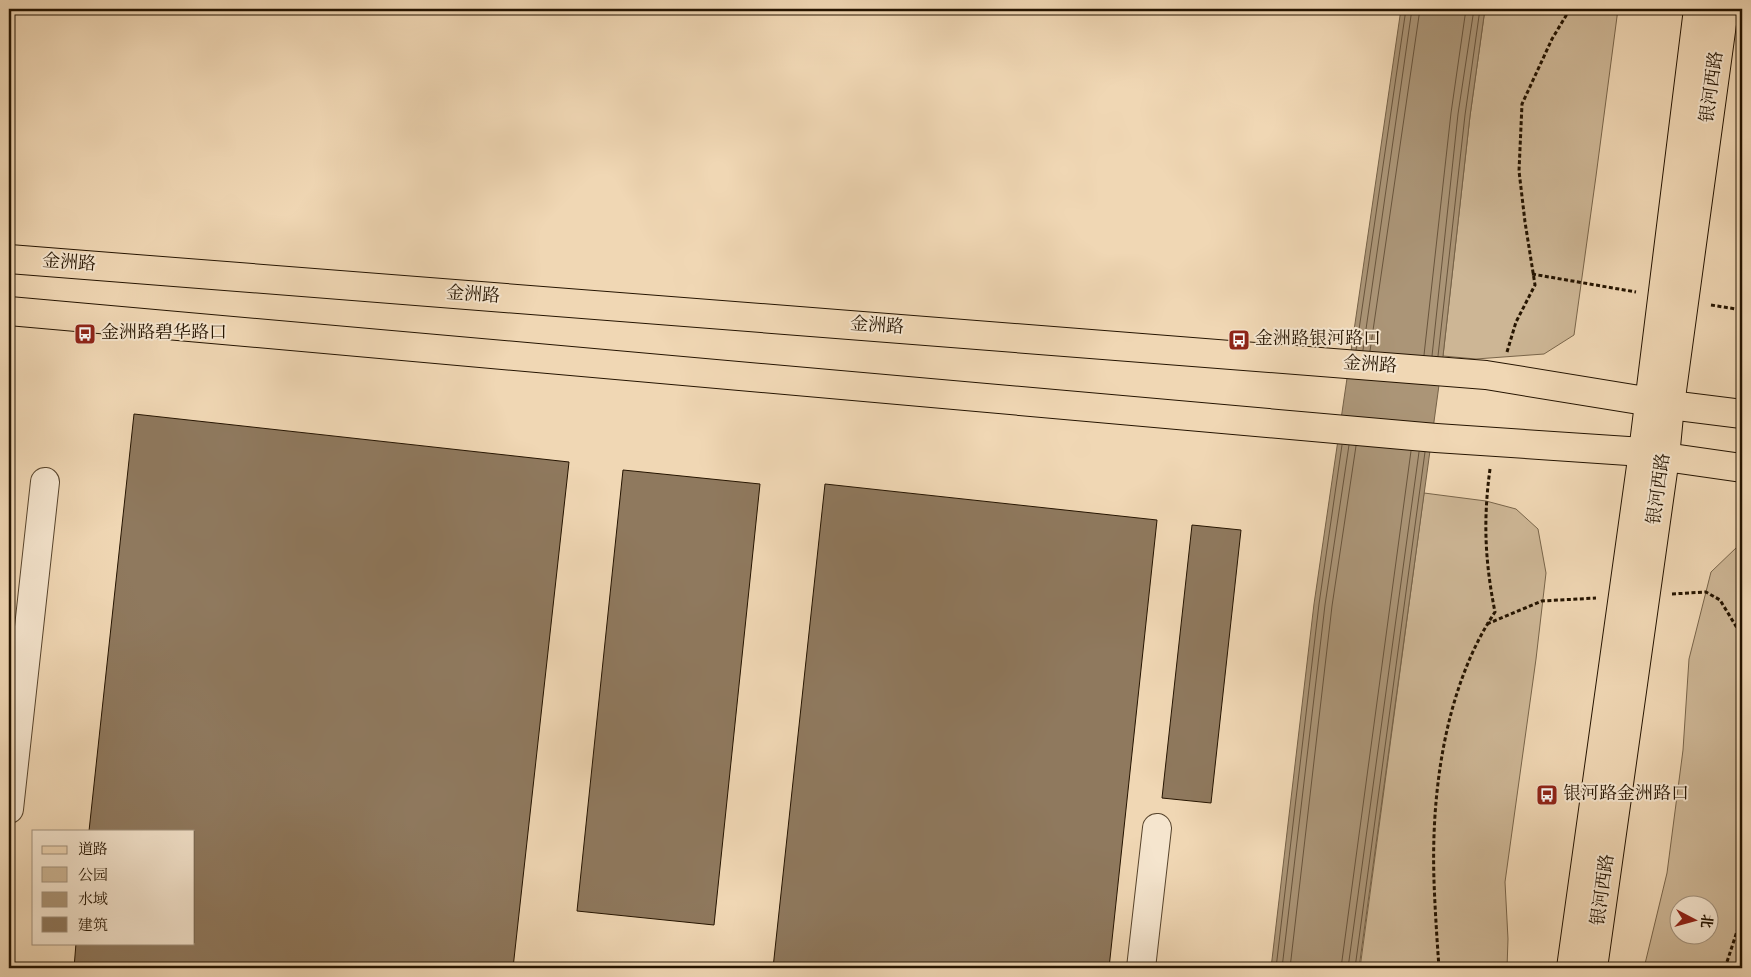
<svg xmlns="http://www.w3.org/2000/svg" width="1751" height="977" font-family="'Sorts Mill Goudy','Noto Serif SC',serif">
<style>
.green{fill:#cdb695;stroke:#79654a;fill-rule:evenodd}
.water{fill:#ab9577;stroke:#756147}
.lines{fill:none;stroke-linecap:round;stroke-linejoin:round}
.shore{stroke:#68543c;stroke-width:1}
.building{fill:#8f795e;stroke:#251400}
.minor-casing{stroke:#58452d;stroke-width:30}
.major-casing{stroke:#251400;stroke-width:30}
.path{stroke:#251400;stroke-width:3;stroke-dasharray:4 2.5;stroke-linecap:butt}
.minor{stroke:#f5e5ce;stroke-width:28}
.major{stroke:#f0d7b4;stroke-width:28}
.labels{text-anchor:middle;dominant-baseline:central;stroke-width:4;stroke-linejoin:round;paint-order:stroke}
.street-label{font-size:18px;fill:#251400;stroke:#f5e5ce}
.poi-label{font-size:18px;fill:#251400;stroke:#f5e5ce;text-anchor:start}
</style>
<rect width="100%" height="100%" fill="#f0d7b4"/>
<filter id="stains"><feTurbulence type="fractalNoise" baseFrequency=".004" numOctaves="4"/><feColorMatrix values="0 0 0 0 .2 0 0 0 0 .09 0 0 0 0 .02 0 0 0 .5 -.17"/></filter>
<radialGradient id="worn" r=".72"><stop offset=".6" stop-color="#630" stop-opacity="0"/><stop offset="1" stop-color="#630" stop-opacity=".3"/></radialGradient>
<g class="green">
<path d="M1485,9h133l-22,167 -22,159 -30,19 -68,5 -33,-3 27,-240z"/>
<path d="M1424,493l62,8 30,8 22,20 8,44 -10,86 -31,223 3,57 -1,29h-147z"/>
<path d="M1737,547h5v421h-98l23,-95 16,-123 6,-91 22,-87zM1678,904h30v30h-30z"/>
</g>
<path class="water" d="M1401,9h84l-15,107 -27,240 -84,612h-88l43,-364z"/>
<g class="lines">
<g class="shore">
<path d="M1356,350l50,-341"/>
<path d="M1363,350l49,-341"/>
<path d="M1370,351l50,-342"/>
<path d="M1424,355l27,-242 15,-104"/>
<path d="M1432,356l26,-242 16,-105"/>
<path d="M1438,356l27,-241 15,-106"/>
<path d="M1276,968l43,-364 23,-159"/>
<path d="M1282,968l43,-363 24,-160"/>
<path d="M1290,968l42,-362 24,-160"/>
<path d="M1341,968l70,-517"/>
<path d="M1348,968l71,-516"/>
<path d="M1355,968l70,-516"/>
</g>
</g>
<g class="building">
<path d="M134,414l435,48 -56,506h-439l2,-25h118v-112h-105z"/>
<path d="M623,470l137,14 -46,441 -137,-14z"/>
<path d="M825,484l332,36 -48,448h-336z"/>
<path d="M1192,525l49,5 -30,273 -49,-5z"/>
</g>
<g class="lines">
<g class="minor-casing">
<g id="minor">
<path d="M9,809l36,-327"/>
<path d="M1141,968l16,-140"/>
</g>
</g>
<g class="major-casing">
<g id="major">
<path d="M9,259l1477,116 184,30 72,9"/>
<path d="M9,311l1427,127 207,14 22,5 77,11"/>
<path d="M1571,968l72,-516 55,-443"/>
<path d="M1593,968l72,-511 5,-52 54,-396"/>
</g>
</g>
<g class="path">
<path d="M1532,274l104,18"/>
<path d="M1711,305l31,5"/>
<path d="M1507,352l9,-30 19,-37 -10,-63 -6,-51 3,-67 30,-65 18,-30"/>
<path d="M1672,594l34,-2 14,8 22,36"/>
<path d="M1487,624l55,-23 54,-3"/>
<path d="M1742,689l-3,17 3,44"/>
<path d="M1439,968c-2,-29 -4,-58 -5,-87 -3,-89 11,-194 61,-269 -10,-50 -12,-92 -5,-143"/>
<path d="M1725,968l17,-52"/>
</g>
<use href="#minor" class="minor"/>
<use href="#major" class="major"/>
</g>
<defs>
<g id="bus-square" transform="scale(1.125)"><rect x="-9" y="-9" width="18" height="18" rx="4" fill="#8f2418" stroke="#f5e5ce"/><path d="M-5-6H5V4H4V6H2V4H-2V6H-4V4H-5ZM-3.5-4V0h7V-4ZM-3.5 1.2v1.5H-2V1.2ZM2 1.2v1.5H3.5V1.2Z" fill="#fff"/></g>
</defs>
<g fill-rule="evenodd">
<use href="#bus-square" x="85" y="334"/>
<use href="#bus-square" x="1239" y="340"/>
<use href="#bus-square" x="1547" y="795"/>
</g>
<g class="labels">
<g class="street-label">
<text transform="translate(1713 87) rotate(-82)">银河西路</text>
<text transform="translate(69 264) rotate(4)">金洲路</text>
<text transform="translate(473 296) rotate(4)">金洲路</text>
<text transform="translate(877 327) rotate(4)">金洲路</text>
<text transform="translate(1370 366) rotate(4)">金洲路</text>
<text transform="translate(1660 489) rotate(-82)">银河西路</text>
<text transform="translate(1604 890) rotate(-82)">银河西路</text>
</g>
<g class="poi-label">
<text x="101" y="334">金洲路碧华路口</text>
<text x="1255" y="340">金洲路银河路口</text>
<text x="1563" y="795">银河路金洲路口</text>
</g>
</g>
<rect width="1751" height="977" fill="none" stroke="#f0d7b4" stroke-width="30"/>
<rect x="10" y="10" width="1731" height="957" fill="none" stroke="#251400" stroke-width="2.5"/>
<rect x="15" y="15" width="1721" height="947" fill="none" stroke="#251400"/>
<rect x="32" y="830" width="162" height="115" fill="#f5e5ce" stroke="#a2917c"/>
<rect x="42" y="846" width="25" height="8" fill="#f0d7b4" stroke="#a2917c"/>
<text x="78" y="854" font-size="15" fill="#251400">道路</text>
<rect x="42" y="867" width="25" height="15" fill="#cdb695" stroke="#a2917c"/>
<text x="78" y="880" font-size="15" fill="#251400">公园</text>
<rect x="42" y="892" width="25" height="15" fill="#ab9577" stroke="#a2917c"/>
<text x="78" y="904" font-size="15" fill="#251400">水域</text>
<rect x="42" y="917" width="25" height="15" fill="#8f795e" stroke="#a2917c"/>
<text x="78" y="930" font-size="15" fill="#251400">建筑</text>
<g transform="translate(1694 920) rotate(96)"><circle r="24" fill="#f5e5ce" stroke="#a2917c"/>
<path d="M0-4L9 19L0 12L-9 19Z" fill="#8f2418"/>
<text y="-8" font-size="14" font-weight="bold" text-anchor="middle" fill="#251400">北</text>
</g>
<rect width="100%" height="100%" filter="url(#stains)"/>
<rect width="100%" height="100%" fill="url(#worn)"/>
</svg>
